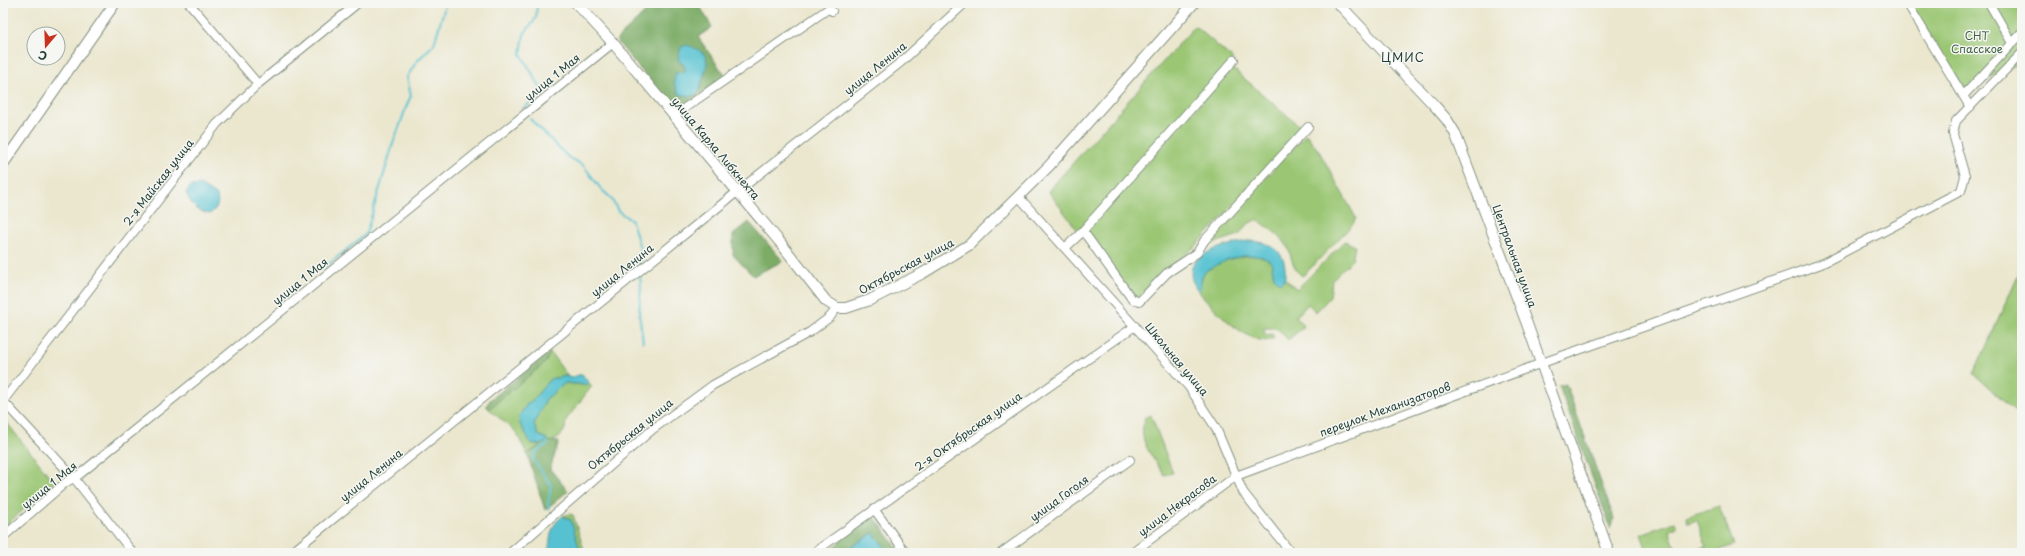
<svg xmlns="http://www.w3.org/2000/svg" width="2025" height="556" font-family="'Playpen Sans',sans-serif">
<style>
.green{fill:#9bc774;stroke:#5d8254}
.forest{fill:#7cac66;stroke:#4e744d;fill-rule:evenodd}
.water{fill:#57c2d1;stroke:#3b8082}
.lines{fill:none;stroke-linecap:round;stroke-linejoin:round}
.stream{stroke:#57c2d1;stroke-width:2}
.minor-casing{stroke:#859282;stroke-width:10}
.tertiary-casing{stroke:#859282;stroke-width:12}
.minor{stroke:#fff;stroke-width:8}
.tertiary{stroke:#fff;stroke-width:10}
.labels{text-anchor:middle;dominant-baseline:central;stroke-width:3;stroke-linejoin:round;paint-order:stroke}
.park-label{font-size:11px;fill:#3e6044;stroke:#f6f6f2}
.street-label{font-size:11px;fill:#1f3d34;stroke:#f6f6f2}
.neighbourhood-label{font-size:12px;letter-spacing:1px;fill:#1f3d34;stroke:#f6f6f2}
</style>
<rect width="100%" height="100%" fill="#f6f6f2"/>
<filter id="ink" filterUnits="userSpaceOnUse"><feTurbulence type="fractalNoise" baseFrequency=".025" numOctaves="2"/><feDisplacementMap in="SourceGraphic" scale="8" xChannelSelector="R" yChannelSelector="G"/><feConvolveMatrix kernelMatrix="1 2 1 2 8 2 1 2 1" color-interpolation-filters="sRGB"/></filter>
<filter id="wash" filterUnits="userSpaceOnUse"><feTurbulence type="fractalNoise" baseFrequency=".012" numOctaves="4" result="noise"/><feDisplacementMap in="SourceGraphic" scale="16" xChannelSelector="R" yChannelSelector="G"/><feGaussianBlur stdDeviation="0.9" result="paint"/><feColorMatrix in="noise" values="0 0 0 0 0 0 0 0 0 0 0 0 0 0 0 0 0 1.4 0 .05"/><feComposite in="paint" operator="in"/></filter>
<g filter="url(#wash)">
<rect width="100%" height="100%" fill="#ebe7cf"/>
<g class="green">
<path d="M1906,3h116v59l-58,28z"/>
<path d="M1195,26l38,33 -154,173 -31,-41z"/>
<path d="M1232,68l71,61 -107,117 -32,25 -23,27 -7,-1 -48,-66z"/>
<path d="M1306,134l13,17 37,67 -3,6 -50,52c-11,-5 -11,-20 -16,-30 -6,-11 -20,-19 -30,-27l-9,5 -9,11 -31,10 -2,-2z"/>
<path d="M1345,241l10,5 -3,14 -20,20 -2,17 -14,15 -8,-8 -12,13 8,10 -16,13 -11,-12h-13l1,7 7,-1 2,4c-21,14 -62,-31 -75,-46 1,-8 2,-15 7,-21 9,-10 44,-19 57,-14 3,1 5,4 8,5l3,15 6,5 5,-3 12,10z"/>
<path d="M2022,266v151l-48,-43z"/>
<path d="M550,352l19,26 -3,-2 -16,3 -17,21 -5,3 -9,13 1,8 11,19 10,2 -14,9 -11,-22 -27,-23 56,-47z"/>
<path d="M565,383l18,2 6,-2 3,3 -26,34 -1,9 -5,8 -9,5 -4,-1v-2l-9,-4 -4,-11 12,-25z"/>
<path d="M1151,415l22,58 -9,2c-10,-16 -28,-36 -19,-54l-1,-3z"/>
<path d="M3,418l51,64 -51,46z"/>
<path d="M1719,506l15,39 -22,8h-13l-1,-4 8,-3 -9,-26 -9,3 -2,-6z"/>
<path d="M569,514l4,1 12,38h-4l-10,-33 -8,-4z"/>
<path d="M1675,522l2,5 -8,3 8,23h-29l-7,-19z"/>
</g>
<g class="forest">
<path d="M655,3h43l14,24 -14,10 28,40 -51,34 -59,-71zM683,64l24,1 -7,25 -25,-17h5l6,-3z"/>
<path d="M749,222l34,39 -30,15 -20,-21v-20z"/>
<path d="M550,352l-4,10 -57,47 -3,-3 4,-6z"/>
<path d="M1566,384l48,135 -3,10 -52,-143z"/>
<path d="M547,441l12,1 -9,27 18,22 -23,19 -18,-56z"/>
<path d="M870,516l6,3 25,34h-11l-17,-20 -31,20h-16z"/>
</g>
<g class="water">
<path d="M687,45c27,9 21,18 14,39 -1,4 -2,8 -6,11 -5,2 -11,0 -16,-1l-5,-11 1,-10h5l6,-3 -3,-6 -5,-4 3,-13z"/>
<path d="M200,185l17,11c2,9 0,12 -7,18 -13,-2 -20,-10 -24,-22l5,-6z"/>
<path d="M1247,241c24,0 41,10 38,38l-5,4 -6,-6 -3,-15 -8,-5 -16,-2 -19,5 -21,10 -5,6 -3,16c-27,-35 22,-46 48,-51z"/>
<path d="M582,374l7,9 -2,2 -22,-2 -19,16 -12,25 4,11 9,4v2l-6,4 -10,-2 -11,-19 -1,-8 9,-13 5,-3 17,-21 16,-3 4,2z"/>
<path d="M563,516l8,4 10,33h-33c3,-15 1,-27 15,-37z"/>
<path d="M873,533l17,20h-48l27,-17z"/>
</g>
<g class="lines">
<g class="stream">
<path d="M523,109l20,-17 -22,-38 3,-20 12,-16 1,-15"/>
<path d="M530,119l39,39 14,7 18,24 10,9 7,13 14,10 10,34 -4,11"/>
<path d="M324,268l42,-34 29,-97c7,-14 9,-28 16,-41l-4,-19 10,-16 17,-17 12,-41"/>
<path d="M640,275l1,12 -2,26 4,29"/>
<path d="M547,441l1,3 -12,8 -3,7 18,26 -3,19 1,6"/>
</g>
</g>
</g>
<g filter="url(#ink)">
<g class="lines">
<g class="minor-casing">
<g id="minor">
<path d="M189,3l69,81"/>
<path d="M1907,3l63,104"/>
<path d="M1989,3l23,40"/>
<path d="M1964,95l58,-62"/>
<path d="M673,116l155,-107 4,2"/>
<path d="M1019,197l170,190 27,41 27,64 48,61"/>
<path d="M1083,231l49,68 7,3 28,-29 30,-20 7,-12 104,-114"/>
<path d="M1065,248l15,-14 154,-174"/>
<path d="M3,401l214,-277 41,-40 100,-81"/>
<path d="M3,401l71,77 59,75"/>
<path d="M874,509l32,44"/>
<path d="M3,537l62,-54 15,-9 533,-431"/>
<path d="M291,553l441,-357 169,-134 64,-59"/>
<path d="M510,553l143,-124 60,-44 97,-53 20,-15 7,-9"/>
<path d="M813,553l322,-227"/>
<path d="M1001,553l129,-93"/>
<path d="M1132,553l104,-77 306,-113 279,-99 140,-73 4,-15 -12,-42 3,-13 66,-68"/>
</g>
</g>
<g class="tertiary-casing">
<g id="tertiary">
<path d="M576,3l37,40 166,198 47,60 11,7h9l24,-8 53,-27 46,-28 80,-79 145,-163"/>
<path d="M1338,3l96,102 13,15 8,13 72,191 82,229"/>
<path d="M3,164l112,-161"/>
</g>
</g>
<use href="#minor" class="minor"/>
<use href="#tertiary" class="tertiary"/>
</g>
</g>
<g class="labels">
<g class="park-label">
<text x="1977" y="35">СНТ<tspan x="1977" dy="13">Спасское</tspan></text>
</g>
<g class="street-label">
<text transform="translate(875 68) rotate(-39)">улица Ленина</text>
<text transform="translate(552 77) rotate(-39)">улица 1 Мая</text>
<text transform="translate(716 148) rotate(50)">улица Карла Либкнехта</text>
<text transform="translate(158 182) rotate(-52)">2-я Майская улица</text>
<text transform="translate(1515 256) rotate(70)">Центральная улица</text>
<text transform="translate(906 266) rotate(-28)">Октябрьская улица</text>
<text transform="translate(622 270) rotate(-39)">улица Ленина</text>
<text transform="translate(300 281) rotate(-39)">улица 1 Мая</text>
<text transform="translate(1177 359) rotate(50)">Школьная улица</text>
<text transform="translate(1385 409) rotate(-20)">переулок Механизаторов</text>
<text transform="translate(968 431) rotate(-35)">2-я Октябрьская улица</text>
<text transform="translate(630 434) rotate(-39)">Октябрьская улица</text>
<text transform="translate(371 475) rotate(-39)">улица Ленина</text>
<text transform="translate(49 485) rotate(-39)">улица 1 Мая</text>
<text transform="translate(1059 498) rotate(-36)">улица Гоголя</text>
<text transform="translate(1177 505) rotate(-37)">улица Некрасова</text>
</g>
<g class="neighbourhood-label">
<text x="1403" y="57">ЦМИС</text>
</g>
</g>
<rect width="2025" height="556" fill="none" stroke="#f6f6f2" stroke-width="16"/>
<g transform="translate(46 46) rotate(199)"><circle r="19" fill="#f6f6f2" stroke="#a0aca6"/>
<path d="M0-3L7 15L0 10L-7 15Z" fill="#c8321e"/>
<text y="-6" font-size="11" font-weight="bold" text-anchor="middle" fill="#1f3d34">С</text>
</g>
</svg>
